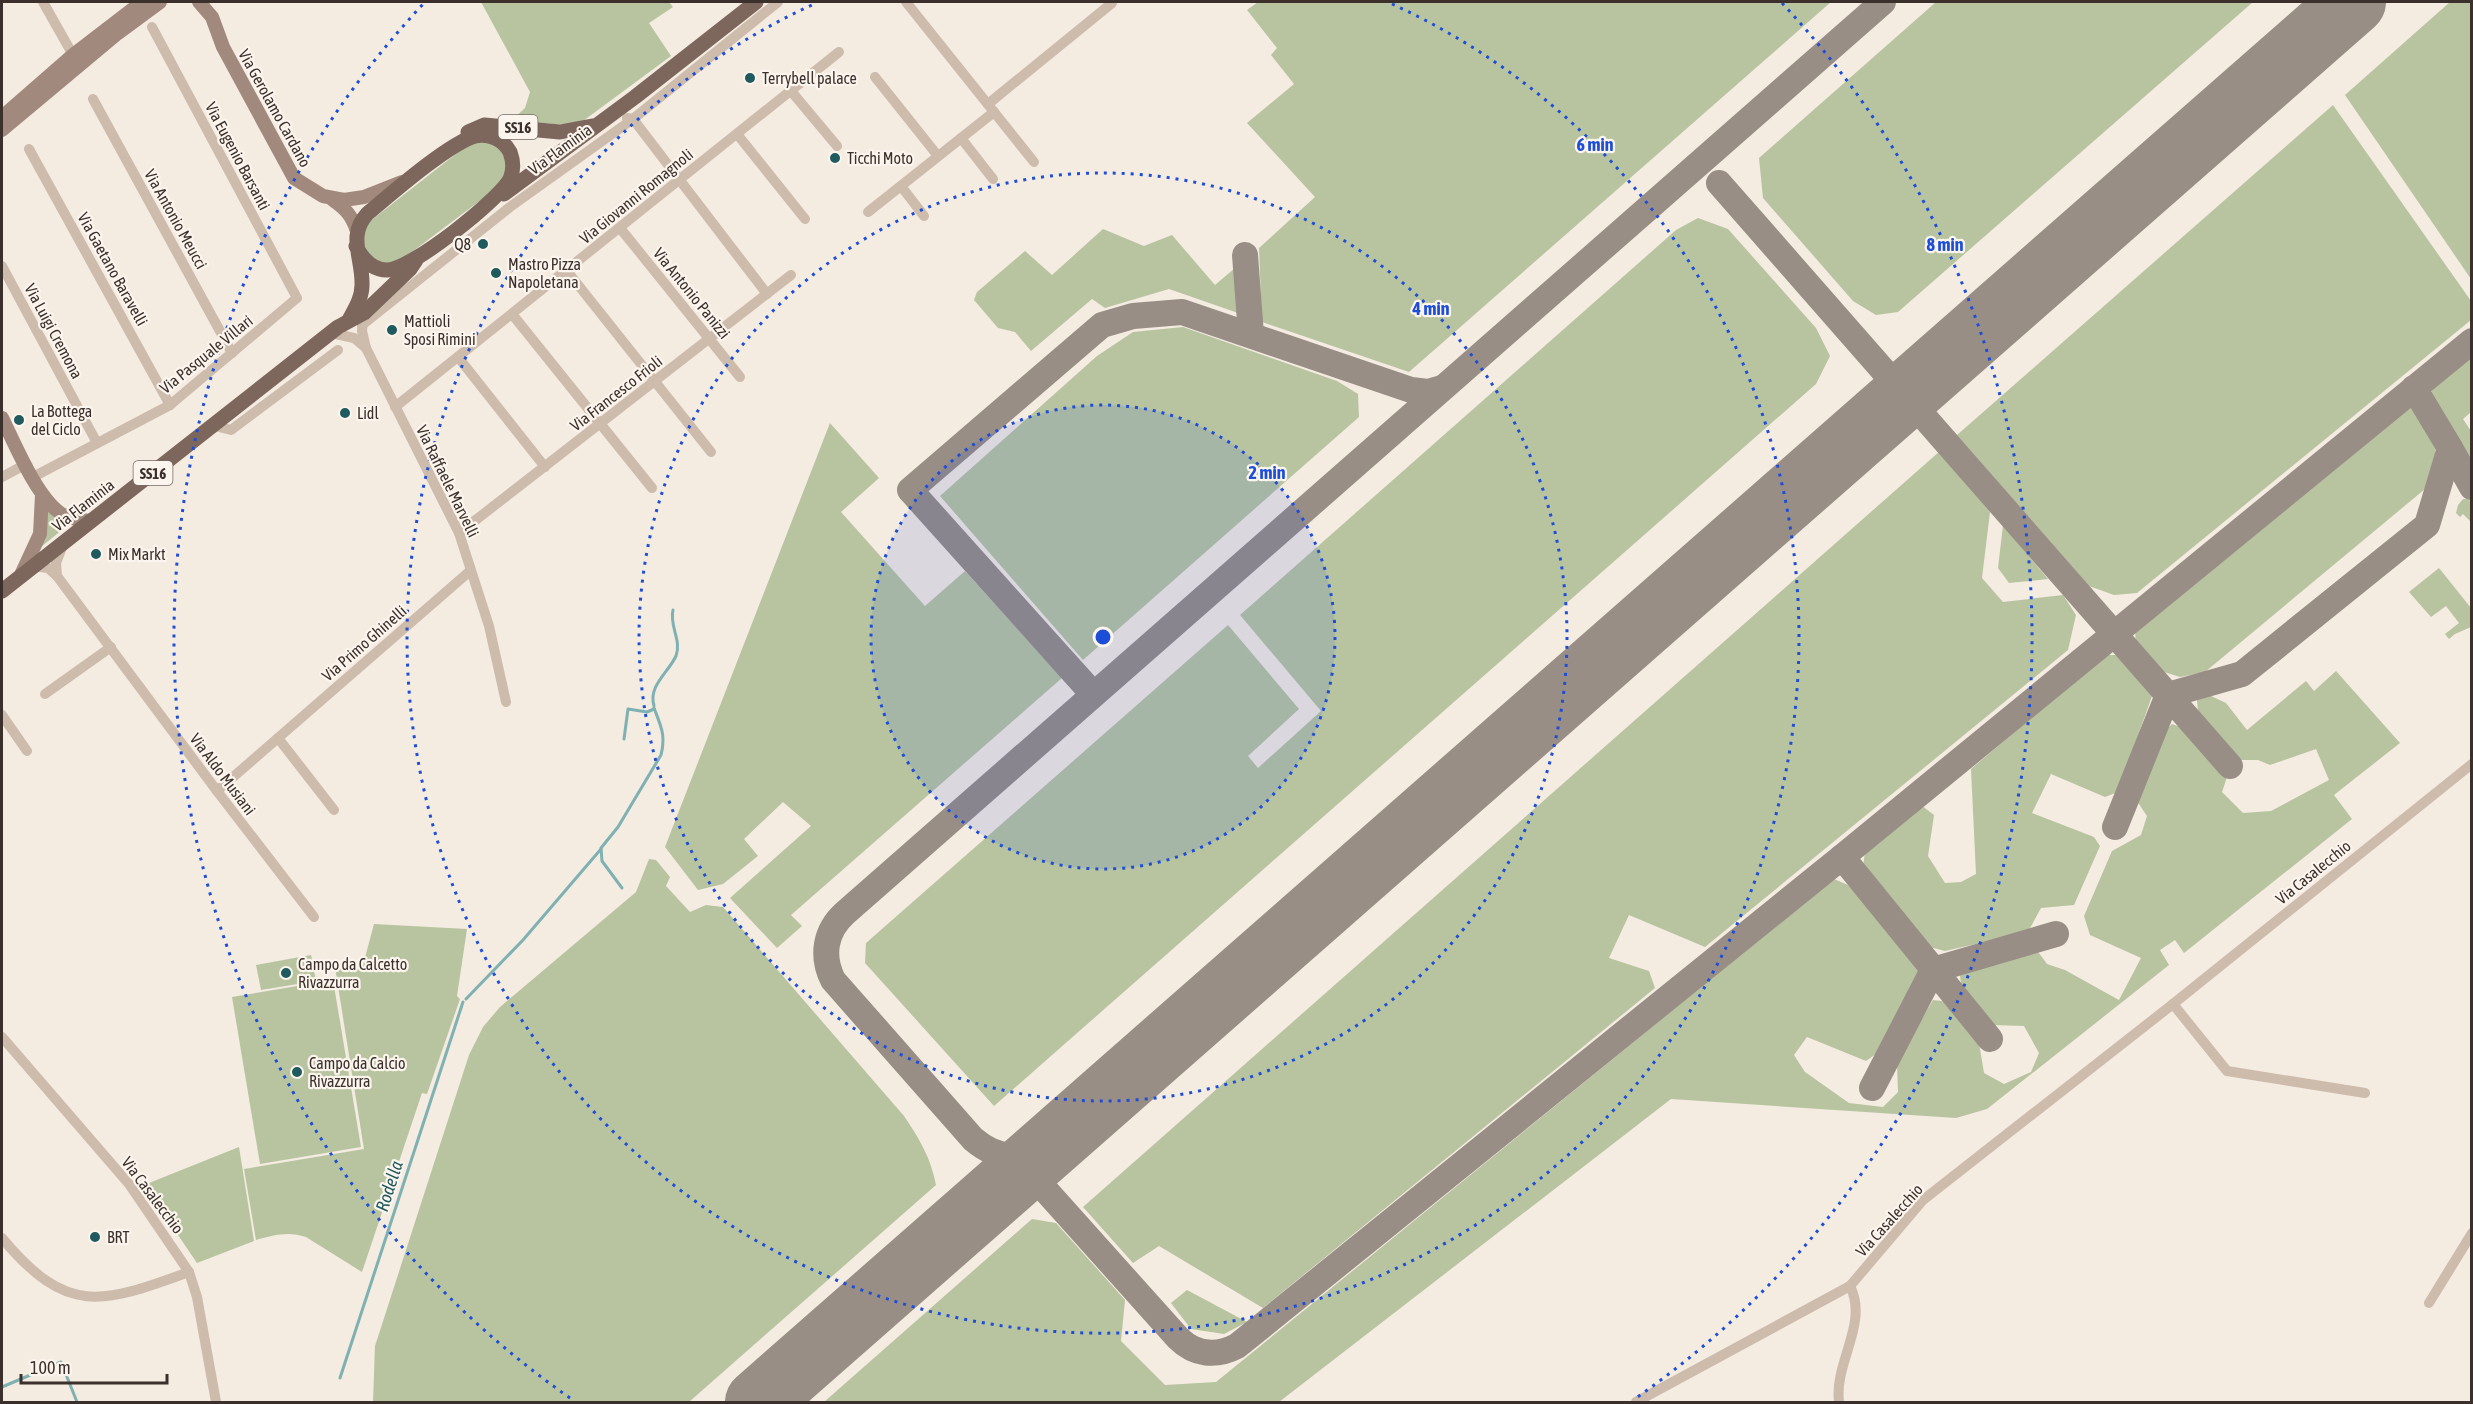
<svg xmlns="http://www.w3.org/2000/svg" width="2473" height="1404" font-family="'Asap Condensed',sans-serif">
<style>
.green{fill:#b8c4a0}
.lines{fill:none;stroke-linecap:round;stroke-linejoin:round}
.stream{stroke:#7fb0b2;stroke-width:3}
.taxiway{stroke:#988e86;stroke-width:26}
.runway{stroke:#988e86;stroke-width:66}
.street{stroke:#cdbbac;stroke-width:10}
.secondary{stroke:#a18a7d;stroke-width:14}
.primary{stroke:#7d675c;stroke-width:15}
.ring{fill:none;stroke:#1d4ed8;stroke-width:3;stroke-dasharray:3 6}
.poi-dot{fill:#1f5a5e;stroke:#fbf5ee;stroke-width:2}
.labels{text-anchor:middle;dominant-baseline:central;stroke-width:4.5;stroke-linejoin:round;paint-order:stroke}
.shield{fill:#fbf5ee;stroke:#756b66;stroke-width:1.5}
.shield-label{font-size:15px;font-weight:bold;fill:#3b302b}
.poi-label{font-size:16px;fill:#3b302b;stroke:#fbf5ee;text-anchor:start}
.street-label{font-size:16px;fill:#3b302b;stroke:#fbf5ee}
.water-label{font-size:18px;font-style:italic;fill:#1f5a5e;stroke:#fbf5ee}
.centre{fill:#1d4ed8;stroke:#fbf5ee;stroke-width:3}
.ring-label{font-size:18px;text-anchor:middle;font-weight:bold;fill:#1d4ed8;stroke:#fbf5ee;stroke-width:4.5;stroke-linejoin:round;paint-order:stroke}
</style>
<rect width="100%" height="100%" fill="#f4ebe1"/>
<g class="green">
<path d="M481,2h188l4,5 -24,16 22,33 -88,65 -13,4 -59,-4 14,-13 5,-16z"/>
<path d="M1258,2h573l-422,370 -147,-50 -3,-74 56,-51 -68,-74 47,-39 -23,-29 6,-7 -30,-38z"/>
<path d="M1936,2h317l-355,310 -22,3 -23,-14 -90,-103 -4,-40z"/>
<path d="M2450,2h21v277l-126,-184z"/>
<path d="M2333,105l138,196v19l-334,273 -23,2 -25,-9 -132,-151z"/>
<path d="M489,142l16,12 1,17 -8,16 -98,74 -18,3 -17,-11 -3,-14 7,-17 97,-76 5,-3z"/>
<path d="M1698,218l30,11 88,99 14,28 -14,28 -822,722 -129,-143 1,-20 362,-318 71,84 -51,47 10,12 63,-57 -81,-96 436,-385z"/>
<path d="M1103,229l41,17 28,-11 43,50 20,-17 3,45 -69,-24 -64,19 -13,-9 -61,52 -16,-19 -17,-4 -24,-28 3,-8 48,-41 27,24z"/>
<path d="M1183,327l154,54 21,13 1,23 -276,243 -143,-164 157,-140 36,-24z"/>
<path d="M2471,354v58l-8,7 8,12v33l-41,-70 6,-10z"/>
<path d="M2407,407l9,2 21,31 -6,44 -226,188 -25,5 -19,-6 -25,-26 -1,-15z"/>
<path d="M830,423l49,55 -38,34 84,94 40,-35 97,107 -271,237 11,11 -25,22 -47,-50 81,-72 -28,-24 -39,37 14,17 -35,28 -25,6 -33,-43z"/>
<path d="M1940,451l50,61 -8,66 21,24 60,-7 13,20 -8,35 -363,297 -76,-32 -20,43 40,13 6,17 -392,320 -104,-62 -26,17 -50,-56z"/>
<path d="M2463,499h6l2,4v19l-8,-8 -3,3 -4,-4 2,-8z"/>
<path d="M46,509l11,11 11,5 -27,22z"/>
<path d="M2003,525l45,54 -39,4 -11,-15z"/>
<path d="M2439,568l32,40v19l-16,7 -6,5 -4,-5 14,-11 -13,-17 -15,11 -22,-25z"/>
<path d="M2105,655h13l34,41 -34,96 -13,5 -54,-23 -19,39 62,24 6,9 -26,59 -33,3 -13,24 -83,19 -15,-4 -67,-79 2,-17 56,-46 13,10 -6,41 17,27 16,-1 15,-8 -5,-105z"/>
<path d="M2336,671l64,72 -66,52 18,24 -168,134 -9,-13 -15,10 9,15 -182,144 -31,9 -285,-19 -392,303h-455l208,-183 24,4 69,77 -4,41 44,44 51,-3 618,-503 14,6 69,75 3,17 -40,74 -14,10 -59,-24 -13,18 11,17 44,31 34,4 15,-15 -1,-30 36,-62 17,2 29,41 5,30 20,11 27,-12 8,-19 -15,-27 -31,-1 -31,-35 -2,-14 9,-12 67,-15 11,15 18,6 54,30 22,-42 -51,-23 -6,-19 28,-65 29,-16 6,-19 -12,-18 28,-65 9,-9 14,5 41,48 -5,15 21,21 28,-2 58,-31 -13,-31 -46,16 -12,-5h-20l-40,-48 -1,-12 12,-5 17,8 21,27 59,-49 8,10z"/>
<path d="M649,859l7,1 14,17 -4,9 24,26 16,-7 17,2 181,209c15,22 27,42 32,69l-247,217h-316l2,-56 94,-291 14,-28 17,-20 136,-115z"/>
<path d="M374,924l93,5 -10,67 3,3 -33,95 -5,-1 -60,179 -56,-35c-18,-6 -32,-2 -50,3l-12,-71 120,-20 -30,-188 28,8z"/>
<path d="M311,955l5,26 -55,9 -5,-25z"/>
<path d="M333,980l28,167 -101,17 -28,-167z"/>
<path d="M239,1147l15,94 -57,22 -53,-78z"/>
<path d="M1187,1290l60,32 -23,12 -33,-5 -20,-26z"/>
</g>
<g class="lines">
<g class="stream">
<path d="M654,706c-6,-20 14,-33 22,-50 6,-16 -7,-30 -3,-46"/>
<path d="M624,739l4,-30 19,3 7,-3"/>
<path d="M622,888l-20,-27 -1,-13 17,-21 43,-72c5,-19 0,-29 -7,-47"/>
<path d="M466,999l57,-59 78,-91"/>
<path d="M340,1378l123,-376"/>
<path d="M2,1387l59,-25 16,40"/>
</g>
<g class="taxiway">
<path d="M1719,183l511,583"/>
<path d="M1245,255l6,80"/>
<path d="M2450,448l22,39"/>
<path d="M1085,685l-175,-195 192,-165 31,-9 49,-4 229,78 17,2 14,-4"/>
<path d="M2115,827l53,-132 74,-21 185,-149 23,-77 -36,-60"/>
<path d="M1842,857l148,182"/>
<path d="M1872,1088l61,-118 123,-36"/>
<path d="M1052,1143c-30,16 -52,19 -79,-4l-140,-159c-12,-24 -8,-49 12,-67l1038,-911"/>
<path d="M1050,1146l-13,20 3,18 138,154c17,17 38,19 59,8l605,-489 630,-516"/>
</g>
<path class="runway" d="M758,1402l1595,-1400"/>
<g class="street">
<path d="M43,2l30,53"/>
<path d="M906,2l128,160"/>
<path d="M875,77l63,79"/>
<path d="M791,91l46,55"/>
<path d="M93,99l139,254"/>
<path d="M988,104l124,-101"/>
<path d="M627,118l6,1 134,175"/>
<path d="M737,134l68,85"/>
<path d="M961,138l32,41"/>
<path d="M29,149l141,256"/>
<path d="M901,186l23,30"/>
<path d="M868,212l126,-100"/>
<path d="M620,228l120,149"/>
<path d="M2,266l95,177"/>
<path d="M567,271l144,181"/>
<path d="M512,314l140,174"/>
<path d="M363,320l-1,11 4,17 93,185 30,93 17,76"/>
<path d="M362,325l148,-118 123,-88 145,-117"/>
<path d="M331,333l23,5 12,10"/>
<path d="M458,357l87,110"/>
<path d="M395,407l444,-355"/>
<path d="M215,426l16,4 107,-80"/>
<path d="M2,477l24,-13"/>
<path d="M33,477l137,-72 127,-107 -145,-271"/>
<path d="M459,533l332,-258"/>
<path d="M33,566l15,2 9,8 160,215 97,126"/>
<path d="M57,576l-1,-13 7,-18"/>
<path d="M45,694l66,-47"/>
<path d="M2,715l25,36"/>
<path d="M278,738l56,72"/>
<path d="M217,791l253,-220"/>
<path d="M2173,1004l54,67 138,22"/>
<path d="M2,1037l127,147 60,88 8,25 19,105"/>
<path d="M2,1238c65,78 99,66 187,34"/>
<path d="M2429,1303l43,-70"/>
<path d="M1636,1402l214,-116 73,-86 250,-196 299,-240"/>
<path d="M1839,1402c-5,-40 30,-78 11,-116"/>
</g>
<g class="secondary">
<path d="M199,2l13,15 11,30 71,131 29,18 21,4 20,-3 38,-15"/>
<path d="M2,117l71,-62 69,-53"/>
<path d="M2,130l116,-97 42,-31"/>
<path d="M333,200c13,9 19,16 24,31"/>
<path d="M2,418c13,26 34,78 58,95 9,6 21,7 31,8"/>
<path d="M21,575l19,-41 2,-39"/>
</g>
<g class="primary">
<path d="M468,132l16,-7 76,7 32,-6"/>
<path d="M504,194l131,-97 121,-95"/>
<path d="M349,320c6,-11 13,-22 13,-35 1,-27 -15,-49 5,-71 24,-20 81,-70 108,-78 13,-3 28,3 35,16 3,8 4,18 0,27 -11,21 -99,91 -123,91 -15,0 -25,-12 -31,-24"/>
<path d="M2,591l336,-264 26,-14 46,-44 6,-9"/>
</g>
</g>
<circle cx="1103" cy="637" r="232" fill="#1d4ed8" fill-opacity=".12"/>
<g class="ring">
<circle cx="1103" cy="637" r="232"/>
<circle cx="1103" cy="637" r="464"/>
<path d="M1392 4A696 696 0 1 1 814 4"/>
<path d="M570 1398A929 929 0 0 1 424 3M1782 3A929 929 0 0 1 1636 1398"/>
</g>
<g class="poi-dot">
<circle cx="750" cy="78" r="6"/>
<circle cx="835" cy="158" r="6"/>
<circle cx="483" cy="244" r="6"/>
<circle cx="496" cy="273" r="6"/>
<circle cx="392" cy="330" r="6"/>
<circle cx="345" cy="413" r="6"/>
<circle cx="19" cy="420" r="6"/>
<circle cx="96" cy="554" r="6"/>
<circle cx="286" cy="973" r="6"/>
<circle cx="297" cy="1072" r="6"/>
<circle cx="95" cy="1237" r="6"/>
</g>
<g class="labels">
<g class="shield">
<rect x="498.5" y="115" width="39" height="24" rx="4.5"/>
<rect x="133.5" y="461" width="39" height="24" rx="4.5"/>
</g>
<g class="shield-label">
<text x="518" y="127">SS16</text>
<text x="153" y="473">SS16</text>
</g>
<g class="poi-label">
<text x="762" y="78">Terrybell palace</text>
<text x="847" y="158">Ticchi Moto</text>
<text x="471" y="244" text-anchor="end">Q8</text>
<text x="508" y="264">Mastro Pizza<tspan x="508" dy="18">Napoletana</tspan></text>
<text x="404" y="321">Mattioli<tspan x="404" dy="18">Sposi Rimini</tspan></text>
<text x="31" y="411">La Bottega<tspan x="31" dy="18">del Ciclo</tspan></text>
<text x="357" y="413">Lidl</text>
<text x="108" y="554">Mix Markt</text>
<text x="298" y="964">Campo da Calcetto<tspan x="298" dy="18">Rivazzurra</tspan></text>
<text x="309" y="1063">Campo da Calcio<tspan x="309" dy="18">Rivazzurra</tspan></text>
<text x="107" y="1237">BRT</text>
</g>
<g class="street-label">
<text transform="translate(275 108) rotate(61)">Via Gerolamo Cardano</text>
<text transform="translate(560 149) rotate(-36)">Via Flaminia</text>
<text transform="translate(238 156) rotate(62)">Via Eugenio Barsanti</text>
<text transform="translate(636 196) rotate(-39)">Via Giovanni Romagnoli</text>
<text transform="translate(176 219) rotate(61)">Via Antonio Meucci</text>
<text transform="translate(113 269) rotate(61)">Via Gaetano Baravelli</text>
<text transform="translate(692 293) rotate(51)">Via Antonio Panizzi</text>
<text transform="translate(54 331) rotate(62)">Via Luigi Cremona</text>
<text transform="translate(206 354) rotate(-39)">Via Pasquale Villari</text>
<text transform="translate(616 393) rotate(-38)">Via Francesco Frioli</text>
<text transform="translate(448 481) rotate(64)">Via Raffaele Marvelli</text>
<text transform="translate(83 505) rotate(-38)">Via Flaminia</text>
<text transform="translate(364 643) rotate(-41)">Via Primo Ghinelli</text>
<text transform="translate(223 774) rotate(53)">Via Aldo Musiani</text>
<text transform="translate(2313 872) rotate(-39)">Via Casalecchio</text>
<text transform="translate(153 1195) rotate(53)">Via Casalecchio</text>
<text transform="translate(1889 1220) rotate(-48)">Via Casalecchio</text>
</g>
<g class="water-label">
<text transform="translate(389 1186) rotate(-72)">Rodella</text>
</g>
</g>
<circle cx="1103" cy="637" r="9" class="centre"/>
<g class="ring-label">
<text x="1595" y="151">6 min</text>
<text x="1945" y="251">8 min</text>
<text x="1431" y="315">4 min</text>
<text x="1267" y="479">2 min</text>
</g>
<rect width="2473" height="1404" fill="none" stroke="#3b302b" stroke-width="6"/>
<path d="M21 1374v9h146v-9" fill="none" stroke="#3b302b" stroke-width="3"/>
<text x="30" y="1374" font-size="18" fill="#3b302b" stroke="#fbf5ee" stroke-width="4.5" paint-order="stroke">100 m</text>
</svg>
